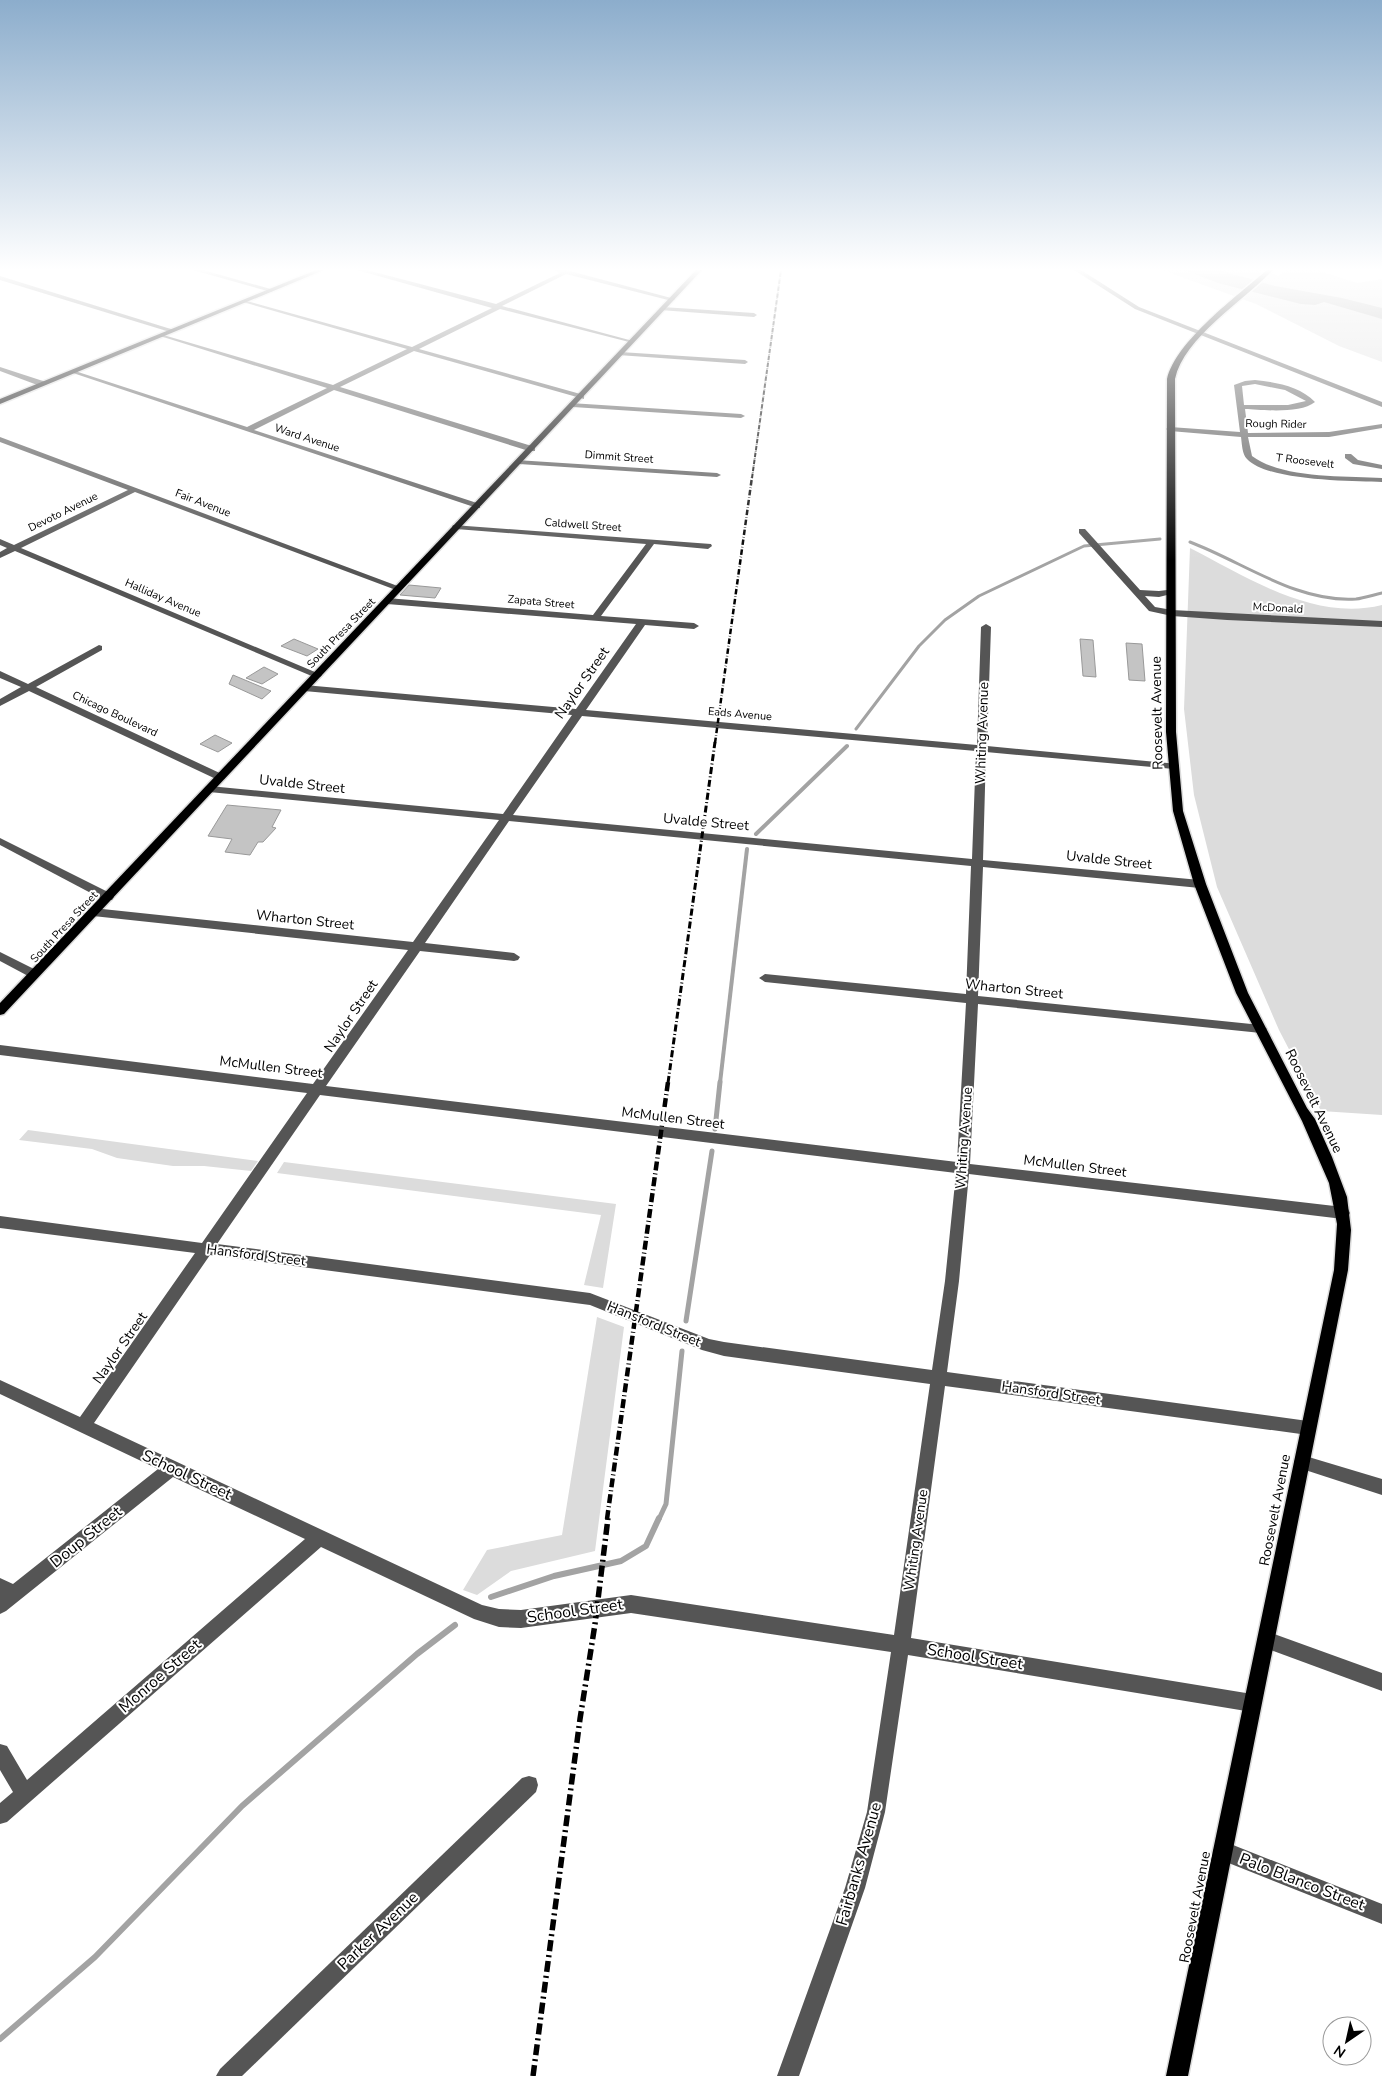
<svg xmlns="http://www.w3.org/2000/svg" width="1382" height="2076" font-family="'Nunito Sans',sans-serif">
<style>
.green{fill:#dcdcdc}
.water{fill:#a3a3a3}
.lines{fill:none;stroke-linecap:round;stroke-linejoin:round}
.stream-far3{stroke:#a3a3a3;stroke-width:3}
.stream-far2{stroke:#a3a3a3;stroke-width:4}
.stream-far1{stroke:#a3a3a3;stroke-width:5}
.stream{stroke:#a3a3a3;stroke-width:6}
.building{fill:#c4c4c4;stroke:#999}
.major-casing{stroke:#dbdbdb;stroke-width:3}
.minor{fill:#555;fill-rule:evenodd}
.major{fill:#000;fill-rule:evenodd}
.rail-far4{stroke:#000;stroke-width:2;stroke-dasharray:4.5 1 0.5 1;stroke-linecap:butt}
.rail-far3{stroke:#000;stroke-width:2.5;stroke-dasharray:5.5 2 0.5 2;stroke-linecap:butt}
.rail-far2{stroke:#000;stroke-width:3;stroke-dasharray:7 2.5 1 2.5;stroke-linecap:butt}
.rail-far1{stroke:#000;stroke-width:4.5;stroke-dasharray:9 3 1 3;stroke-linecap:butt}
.rail{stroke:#000;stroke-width:5.5;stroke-dasharray:11 4 2 4;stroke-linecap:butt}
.labels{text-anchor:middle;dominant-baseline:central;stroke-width:4;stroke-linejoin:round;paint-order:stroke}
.far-street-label{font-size:11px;fill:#000;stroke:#fff}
.street-label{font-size:14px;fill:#000;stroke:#fff}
.near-street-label{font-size:16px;fill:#000;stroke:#fff}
</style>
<rect width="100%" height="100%" fill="#fff"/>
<g class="green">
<path d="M1162,270h102l15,6 6,-6h32l40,13 25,-4v83l-43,-16 -83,-42z"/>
<path d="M1190,548c57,29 124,74 192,57v510l-61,-4 -42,-81 -62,-143 -23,-92 -10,-86z"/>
<path d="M28,1130l230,31 -7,10 -47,-5h-31l-56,-8 -25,-9 -73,-9z"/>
<path d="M284,1162l332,42 -13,84 -19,-3 17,-70 -324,-42z"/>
<path d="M597,1317l27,10 -29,224 -84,20 -34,24 -14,-5 24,-40 75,-15z"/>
</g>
<path class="water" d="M1184,270h35l56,16 67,12 40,10v11l-58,-17 -9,3 -14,-1 -83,-21z"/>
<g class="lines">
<g class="stream-far3">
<path d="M1190,542c53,20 107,61 166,57 8,-1 17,-4 26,-6"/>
<path d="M856,729l63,-83 26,-26 34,-24 105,-50 76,-7"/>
</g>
<g class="stream-far2">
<path d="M756,834l91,-88"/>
<path d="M720,1083l27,-234"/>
</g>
<g class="stream-far1">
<path d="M715,1129l5,-47"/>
<path d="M686,1321l26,-170"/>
<path d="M659,1519l7,-15 16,-153"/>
</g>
<g class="stream">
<path d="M491,1597l63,-21 67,-15 25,-15 13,-28"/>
<path d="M0,2039l95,-82 147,-151 175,-152 38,-29"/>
</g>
</g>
<g class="building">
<path d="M409,585l32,3 -6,10 -35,-3z"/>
<path d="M294,639l24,10 -11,7 -26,-10z"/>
<path d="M1080,639l13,1 3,37 -13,-1z"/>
<path d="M1126,643l16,1 3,37 -16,-1z"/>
<path d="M264,667l14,7 -16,10 -16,-6z"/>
<path d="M233,675l38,16 -9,8 -33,-15z"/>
<path d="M215,735l17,8 -14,9 -18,-8z"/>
<path d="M227,805l54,5 -9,17 4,1 -13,14h-5l-8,13 -25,-3 7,-13 -24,-3z"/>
</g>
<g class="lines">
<g class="major-casing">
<g id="major">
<path d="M316,270h8l-324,134v-5z"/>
<path d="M696,270h6l-698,744 -4,1v-12z"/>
<path d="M1267,270h6c-29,31 -89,67 -98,109l1,353 7,79 23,73 42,109 59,115 8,11 17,38 15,40 4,33 -3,40 -160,806h-22l168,-806 3,-46 -8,-41 -27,-62 -66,-128 -42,-109 -21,-73 -7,-79 1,-353c9,-38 70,-83 100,-109z"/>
</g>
</g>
<g class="minor">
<path d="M193,270h10l71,20 -3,2z"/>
<path d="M357,270h10l129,34 64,-31 -6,-3h12l109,29 -3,2 -106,-27 -64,32 131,35v2l-133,-34 -81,40 165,46v4l-170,-48 -74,36 195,60v4h-6l-195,-61 -80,40 226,74v4h-3l-407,-136 5,-1 172,56 80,-39 -167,-52v-2l173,51 74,-36 -164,-47v-2l169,47 80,-39z"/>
<path d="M1074,270h7l58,37 243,95v5l-247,-98z"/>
<path d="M0,276l174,54 1,1 -5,1 -170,-52z"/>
<path d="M662,307l92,6 3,2 -3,2 -94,-7 -1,-1z"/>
<path d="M620,352l125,8 3,2 -3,2 -127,-9 -1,-1z"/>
<path d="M0,367l46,15 1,2 -7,2 -40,-15z"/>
<path d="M1255,380c20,2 45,6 60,22 -15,12 -52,8 -70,7l3,24 81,-1 53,-8v4l-53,9h-81l4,19c31,23 92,20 130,22v4c-30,-1 -115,-1 -135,-23 -5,-5 -5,-15 -6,-22l-71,-6 -4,-2 4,-2 70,5 -6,-47 11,-4zM1255,384l30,6 21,11 -18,4h-44l-2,-19z"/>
<path d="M570,403l171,11 4,2 -4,2 -168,-11 -4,-2z"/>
<path d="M0,437l403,151 -7,2 -261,-98 -114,56 301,127 -2,2h-6l-299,-126 -15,7v-6l7,-4 -7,-3v-6l14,6 114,-55 -128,-48z"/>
<path d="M1345,454h6l7,6 24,5v4l-29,-5 -8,-6z"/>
<path d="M516,460l201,13 4,2 -4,2 -198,-13 -4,-2z"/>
<path d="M453,525l258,19 1,2 -4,3 -54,-5 -53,72 93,7 5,3 -5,3 -49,-4 -59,85 391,35 4,-118 5,-3 5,3 -4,119 191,18 1,2 -5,3 -188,-17 -3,108 217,20 6,4 -6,4 -217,-21 -5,129 283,29 6,4 -6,4 -283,-29 -8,160 373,43 5,2 2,4 -2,4 -5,2 -374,-45 -10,107 -12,91 361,49 6,2 2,5 -2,5 -6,2 -363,-49 -34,252 341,56 6,3 3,6 -3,6 -6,3 -344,-57 -23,157 -20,76 -66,188h-22l68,-188 22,-76 24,-160 -260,-39 -110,15 -22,-1 -25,-8 -153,-72 -314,275 -7,2v-21l13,-11 -13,-22v-26l7,2 20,34 278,-241 -132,-62 -167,134 -6,3v-36l13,6 145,-115 -158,-75v-14l80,37 115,-164 -195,-25v-12l202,27 105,-150 -307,-38v-10l313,39 95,-134 -315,-34 -6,-4 6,-4 320,34 86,-122 -290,-28 -5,-3 5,-3 294,28 69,-99 -268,-24 -5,-3 5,-3 272,24 60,-85 -249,-20 -4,-3 4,-3 206,17 53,-71 -190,-15 -4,-2zM582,716l394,35 -4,108 -459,-44zM509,821l462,45 -5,128 -201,-20 -6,4 6,4 201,21 -9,159 -631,-76 94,-135 94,10 4,-1 2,-3 -6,-4 -89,-10zM320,1095l636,78 -11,108 -13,89 -208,-28 -15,-3 -119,-46 -373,-49zM210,1255l380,50 112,45 22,6 206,28 -36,251 -263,-40 -110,15 -22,-1 -17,-4 -388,-182z"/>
<path d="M1079,529h6l55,61 19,1 16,-2v4l-16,4 -14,-1 10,11 17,3 210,11v6l-155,-7 -55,-4 -23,-5 -70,-78z"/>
<path d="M99,645l3,1v4l-66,37 188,88 1,2 -1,2h-8l-187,-88 -29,15v-7l21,-12 -21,-9v-7l28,13z"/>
<path d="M0,838l112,56 2,3 -2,3h-8l-104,-55z"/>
<path d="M0,952l38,19 2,3 -6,4 -4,-1 -30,-16z"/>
<path d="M1302,1455l80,24v16l-86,-28 -2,-5 2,-5z"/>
<path d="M1266,1631l116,42v18l-122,-45 -3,-6 3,-6z"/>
<path d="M529,1776l7,2 2,7 -2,7 -294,284h-26l4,-7 302,-291z"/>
<path d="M1223,1841l159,63v20l-166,-66 -3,-7 3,-7z"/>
</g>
<use href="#major" class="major"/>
<path class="rail-far4" d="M752,478l29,-208"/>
<path class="rail-far3" d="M715,743l37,-266"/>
<path class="rail-far2" d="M668,1083l47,-341"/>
<path class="rail-far1" d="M607,1519l61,-437"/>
<path class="rail" d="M533,2076l47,-357 15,-95 13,-106"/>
</g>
<linearGradient id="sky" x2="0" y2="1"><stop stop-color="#8cadcc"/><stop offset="0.48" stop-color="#fff"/><stop offset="1" stop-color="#fff" stop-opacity="0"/></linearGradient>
<rect width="1382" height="561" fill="url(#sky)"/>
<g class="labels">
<g class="far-street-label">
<text transform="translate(1276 424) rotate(1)">Rough Rider</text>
<text transform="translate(307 438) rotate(18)">Ward Avenue</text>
<text transform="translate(619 457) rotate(4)">Dimmit Street</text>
<text transform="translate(1305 461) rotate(7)">T Roosevelt</text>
<text transform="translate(203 503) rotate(21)">Fair Avenue</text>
<text transform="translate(63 512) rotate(-26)">Devoto Avenue</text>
<text transform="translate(583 525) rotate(4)">Caldwell Street</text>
<text transform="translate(163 598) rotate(23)">Halliday Avenue</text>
<text transform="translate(541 602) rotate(5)">Zapata Street</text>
<text transform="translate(1278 608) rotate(3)">McDonald</text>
<text transform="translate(341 633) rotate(-46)">South Presa Street</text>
<text transform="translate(115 714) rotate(25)">Chicago Boulevard</text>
<text transform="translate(740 714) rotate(5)">Eads Avenue</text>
<text transform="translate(64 927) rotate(-47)">South Presa Street</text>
</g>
<g class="street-label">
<text transform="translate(582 683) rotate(-55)">Naylor Street</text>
<text transform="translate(1157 713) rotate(-91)">Roosevelt Avenue</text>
<text transform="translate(982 733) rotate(-88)">Whiting Avenue</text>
<text transform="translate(302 784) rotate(6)">Uvalde Street</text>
<text transform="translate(706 822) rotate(5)">Uvalde Street</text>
<text transform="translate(1109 860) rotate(6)">Uvalde Street</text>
<text transform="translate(305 920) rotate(6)">Wharton Street</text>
<text transform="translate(1014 989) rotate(6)">Wharton Street</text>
<text transform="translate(351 1016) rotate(-56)">Naylor Street</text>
<text transform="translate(271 1067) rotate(7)">McMullen Street</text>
<text transform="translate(1314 1101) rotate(64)">Roosevelt Avenue</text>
<text transform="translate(673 1118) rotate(7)">McMullen Street</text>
<text transform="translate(964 1138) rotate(-86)">Whiting Avenue</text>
<text transform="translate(1075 1166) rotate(7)">McMullen Street</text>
<text transform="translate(256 1255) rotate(7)">Hansford Street</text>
<text transform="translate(654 1324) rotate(22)">Hansford Street</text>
<text transform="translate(120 1348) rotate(-55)">Naylor Street</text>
<text transform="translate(1051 1393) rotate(8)">Hansford Street</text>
<text transform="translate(1275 1510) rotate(-79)">Roosevelt Avenue</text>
<text transform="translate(916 1540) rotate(-82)">Whiting Avenue</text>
<text transform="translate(1195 1907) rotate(-79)">Roosevelt Avenue</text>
</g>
<g class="near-street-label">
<text transform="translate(187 1475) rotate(25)">School Street</text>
<text transform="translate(86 1537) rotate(-39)">Doup Street</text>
<text transform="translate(575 1611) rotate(-8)">School Street</text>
<text transform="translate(975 1657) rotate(9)">School Street</text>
<text transform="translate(160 1676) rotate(-41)">Monroe Street</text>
<text transform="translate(859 1864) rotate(-74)">Fairbanks Avenue</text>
<text transform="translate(1302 1882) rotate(21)">Palo Blanco Street</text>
<text transform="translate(378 1931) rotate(-44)">Parker Avenue</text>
</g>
</g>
<g transform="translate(1347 2041) rotate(214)"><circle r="24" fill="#ffffff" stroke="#999999"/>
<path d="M0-4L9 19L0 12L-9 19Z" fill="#000000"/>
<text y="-8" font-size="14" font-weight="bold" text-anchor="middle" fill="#000000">N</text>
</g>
</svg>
